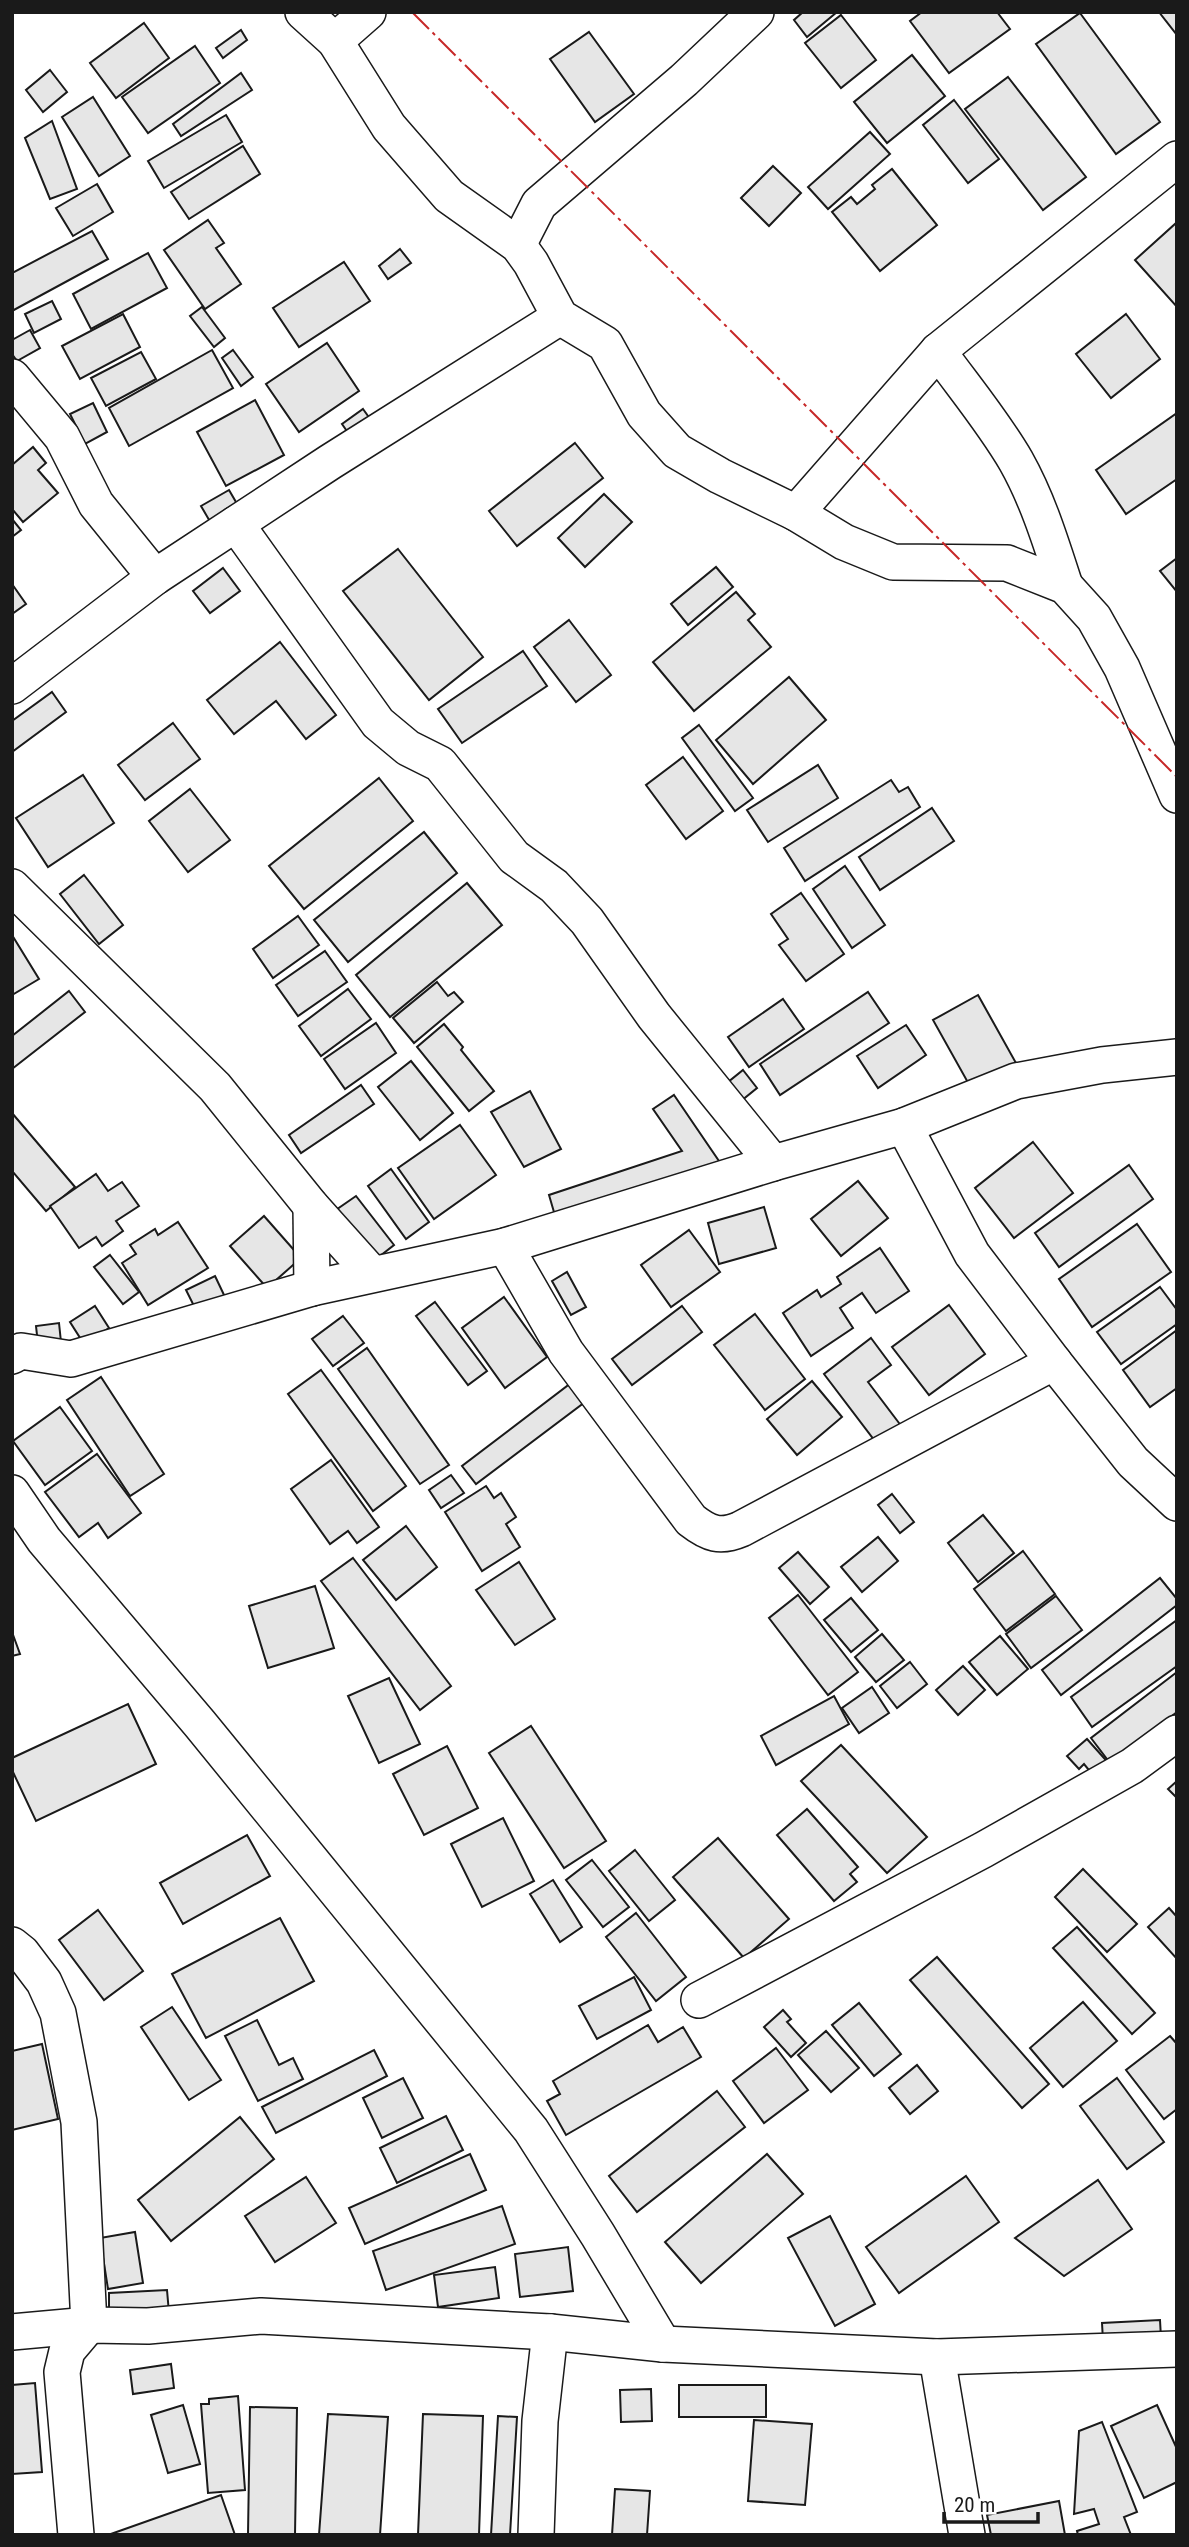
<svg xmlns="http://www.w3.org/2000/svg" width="1189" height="2547" font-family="'Roboto Condensed',sans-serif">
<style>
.building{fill:#e6e6e6;stroke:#1a1a1a;stroke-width:2}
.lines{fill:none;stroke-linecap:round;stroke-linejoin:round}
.minor-casing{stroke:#1a1a1a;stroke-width:38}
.minor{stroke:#fff;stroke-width:35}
.power{stroke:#c62828;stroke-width:2;stroke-dasharray:24 5 3.5 5;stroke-linecap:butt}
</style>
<rect width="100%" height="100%" fill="#fff"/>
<g class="building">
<path d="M803,12h34l-30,25 -13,-17z"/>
<path d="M922,12h75l13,17 -61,44 -39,-52z"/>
<path d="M1159,12h18v23z"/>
<path d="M1080,13l80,109 -44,32 -80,-110z"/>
<path d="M841,15l35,45 -35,28 -36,-45z"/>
<path d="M144,23l25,35 -53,40 -26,-35z"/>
<path d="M241,30l6,10 -24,18 -7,-10z"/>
<path d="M589,32l45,62 -39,28 -45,-63z"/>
<path d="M195,46l25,37 -72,50 -26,-36z"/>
<path d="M912,55l33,41 -58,47 -33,-41z"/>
<path d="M50,70l17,22 -24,20 -17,-22z"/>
<path d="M241,73l11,17 -71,46 -8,-12z"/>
<path d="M1008,77l78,100 -43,33 -78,-101z"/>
<path d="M93,97l37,59 -31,20 -37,-59z"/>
<path d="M954,100l45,59 -31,24 -45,-58z"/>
<path d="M226,115l16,27 -78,46 -16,-27z"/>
<path d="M52,121l25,68 -27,10 -25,-61z"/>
<path d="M870,132l20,22 -62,55 -20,-22z"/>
<path d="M243,146l17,28 -71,45 -18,-27z"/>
<path d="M773,166l28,27 -32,33 -28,-28z"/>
<path d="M892,169l45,56 -57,46 -48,-59 19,-15 6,7 18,-15 -3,-4z"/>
<path d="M97,184l16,28 -40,24 -17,-28z"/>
<path d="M208,220l16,23 -8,5 25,36 -36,25 -41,-59z"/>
<path d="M1175,224l2,2v81l-42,-47z"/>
<path d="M92,231l16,28 -96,52v-38z"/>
<path d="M400,249l11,14 -23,16 -9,-13z"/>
<path d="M148,253l19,35 -76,41 -18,-35z"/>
<path d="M344,262l26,39 -71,46 -26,-39z"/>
<path d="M52,301l9,18 -27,14 -9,-19z"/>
<path d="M202,307l23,31 -11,9 -24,-31z"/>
<path d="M123,314l17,33 -60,32 -18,-33z"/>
<path d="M1126,314l34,45 -49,39 -35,-44z"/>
<path d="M30,330l10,18 -23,13 -5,-7v-14z"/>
<path d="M327,343l32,48 -60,41 -33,-48z"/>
<path d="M212,350l21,38 -104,58 -20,-38z"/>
<path d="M233,350l20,27 -12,9 -19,-28z"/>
<path d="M141,352l15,27 -50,27 -15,-28z"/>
<path d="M255,400l29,55 -58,31 -29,-54z"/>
<path d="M93,403l14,29 -22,12 -15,-30z"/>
<path d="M363,409l10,14 -22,14 -9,-13z"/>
<path d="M1177,413v66l-51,35 -30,-44z"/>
<path d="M575,443l28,35 -86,68 -28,-35z"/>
<path d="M33,447l13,16 -8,7 20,23 -35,29 -11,-13v-44z"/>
<path d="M229,490l11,19 -28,16 -11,-19z"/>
<path d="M604,494l28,28 -47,45 -27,-29z"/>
<path d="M12,519l9,11 -9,7z"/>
<path d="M398,549l85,108 -54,43 -86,-109z"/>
<path d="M1177,558v34l-17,-21z"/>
<path d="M716,567l17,20 -45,38 -17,-21z"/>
<path d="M223,568l17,23 -30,22 -17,-22z"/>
<path d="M12,584l14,20 -14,10z"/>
<path d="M736,592l19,22 -7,6 23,27 -77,64 -41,-49z"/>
<path d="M569,620l42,55 -35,27 -42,-55z"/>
<path d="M280,642l56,73 -30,24 -30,-38 -42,33 -27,-34z"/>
<path d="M523,651l24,35 -85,57 -24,-34z"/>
<path d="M789,677l37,43 -73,64 -37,-44z"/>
<path d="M52,692l14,20 -54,40v-31z"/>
<path d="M173,723l27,36 -55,41 -27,-35z"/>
<path d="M699,725l54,73 -18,13 -53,-73z"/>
<path d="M683,757l40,54 -37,28 -40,-54z"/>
<path d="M818,765l20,33 -70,44 -21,-32z"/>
<path d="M83,775l31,48 -66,44 -32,-49z"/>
<path d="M379,778l34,43 -109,88 -35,-43z"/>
<path d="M891,780l8,12 9,-5 12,20 -115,74 -21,-33z"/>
<path d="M190,789l40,51 -42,32 -39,-51z"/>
<path d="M932,808l22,33 -74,49 -21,-33z"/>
<path d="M424,832l33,41 -109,89 -34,-42z"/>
<path d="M845,866l40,59 -33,23 -39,-59z"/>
<path d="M84,875l39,50 -24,19 -39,-50z"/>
<path d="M467,883l35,42 -112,92 -34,-42z"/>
<path d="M801,893l43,61 -38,27 -27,-36 9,-6 -17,-25z"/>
<path d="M298,916l21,29 -46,33 -20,-29z"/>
<path d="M12,935l27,44 -27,16z"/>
<path d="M325,951l22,31 -49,34 -22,-31z"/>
<path d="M437,982l11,14 6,-4 9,10 -49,41 -21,-25z"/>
<path d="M348,989l23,30 -50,37 -22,-30z"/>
<path d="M69,991l16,21 -73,57v-33z"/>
<path d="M868,992l21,31 -109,72 -20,-31z"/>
<path d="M978,995l38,68 -45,25 -38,-68z"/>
<path d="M783,999l21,30 -55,38 -21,-30z"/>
<path d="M376,1023l20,30 -51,36 -21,-30z"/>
<path d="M444,1024l19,23 -2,3 33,41 -25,20 -52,-64z"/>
<path d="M906,1025l20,30 -48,33 -21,-32z"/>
<path d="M411,1061l42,52 -33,27 -42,-53z"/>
<path d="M743,1070l14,18 -21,17 -14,-18z"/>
<path d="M361,1085l13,19 -73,49 -12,-18z"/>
<path d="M530,1091l31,58 -37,18 -33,-55z"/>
<path d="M674,1095l47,69 -165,55 -7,-24 133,-44 -29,-42z"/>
<path d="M12,1113l63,74 -29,24 -34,-40z"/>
<path d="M460,1125l36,50 -62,44 -36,-51z"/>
<path d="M1033,1142l40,51 -59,45 -39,-50z"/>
<path d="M1129,1165l24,34 -94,68 -24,-34z"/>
<path d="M391,1169l38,53 -23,17 -38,-53z"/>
<path d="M96,1174l12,17 14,-9 17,24 -23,15 7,10 -21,15 -6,-9 -17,11 -29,-42z"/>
<path d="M858,1181l30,37 -47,38 -30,-37z"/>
<path d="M356,1196l38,49 -23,18 -38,-51z"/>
<path d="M764,1207l12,41 -57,16 -11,-41z"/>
<path d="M264,1216l37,42 -34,30 -37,-42z"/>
<path d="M178,1222l30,46 -60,37 -26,-42 14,-9 -6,-9 25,-16 3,6z"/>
<path d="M1137,1224l34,48 -79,55 -33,-48z"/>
<path d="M689,1230l31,42 -49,35 -30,-42z"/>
<path d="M880,1248l29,43 -33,22 -14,-20 -22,15 13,20 -42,28 -28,-43 34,-23 4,7 20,-13 -4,-7z"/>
<path d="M110,1255l29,37 -16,12 -29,-37z"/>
<path d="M567,1272l19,35 -15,8 -19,-34z"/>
<path d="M215,1276l10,21 -29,13 -10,-20z"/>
<path d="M1160,1287l17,23v14l-56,40 -24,-32z"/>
<path d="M504,1297l43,60 -42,31 -43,-60z"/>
<path d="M435,1302l52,69 -19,14 -52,-69z"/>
<path d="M949,1305l36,49 -56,41 -37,-48z"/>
<path d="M95,1306l14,22 -25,16 -14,-22z"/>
<path d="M682,1306l20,26 -70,53 -20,-26z"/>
<path d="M755,1314l50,65 -40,31 -51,-65z"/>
<path d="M343,1316l21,27 -31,23 -21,-27z"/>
<path d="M59,1323l2,19 -23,2 -2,-18z"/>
<path d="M1177,1330v58l-27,19 -27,-37z"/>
<path d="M871,1338l20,27 -23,17 34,45 -24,18 -54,-71z"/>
<path d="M367,1348l82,117 -29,19 -82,-115z"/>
<path d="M321,1370l85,116 -33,25 -85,-117z"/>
<path d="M101,1377l63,97 -34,22 -63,-96z"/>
<path d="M812,1381l30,36 -45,38 -30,-36z"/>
<path d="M571,1383l14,19 -109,82 -14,-18z"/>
<path d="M60,1407l32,44 -47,34 -32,-44z"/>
<path d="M97,1454l44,59 -33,25 -10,-15 -19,14 -34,-45z"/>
<path d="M331,1460l48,67 -22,16 -9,-12 -18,13 -39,-55z"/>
<path d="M451,1475l13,18 -23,15 -12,-18z"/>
<path d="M486,1486l8,12 7,-5 15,24 -10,7 14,23 -38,24 -37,-59z"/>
<path d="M892,1494l22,28 -14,11 -22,-28z"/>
<path d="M983,1515l31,38 -36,29 -30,-39z"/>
<path d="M406,1526l31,41 -41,33 -33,-40z"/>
<path d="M878,1537l20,24 -36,31 -21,-25z"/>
<path d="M1023,1551l32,43 -49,37 -32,-42z"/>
<path d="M798,1552l31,35 -19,17 -31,-36z"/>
<path d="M353,1558l98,128 -31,24 -99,-129z"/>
<path d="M519,1562l36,57 -40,26 -39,-55z"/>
<path d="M1160,1578l17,21v6l-116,90 -19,-25z"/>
<path d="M315,1586l19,62 -66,20 -19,-62z"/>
<path d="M798,1595l60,77 -30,23 -59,-77z"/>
<path d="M1056,1596l26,34 -51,38 -25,-34z"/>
<path d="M851,1598l27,32 -27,22 -27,-32z"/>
<path d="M1177,1620v46l-85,61 -21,-30z"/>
<path d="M12,1632l8,22 -8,2z"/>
<path d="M882,1634l22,26 -28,22 -21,-25z"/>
<path d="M1000,1636l28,33 -31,26 -28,-33z"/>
<path d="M910,1662l17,22 -30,24 -17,-22z"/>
<path d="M963,1666l22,24 -27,25 -22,-25z"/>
<path d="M1177,1672v40l-67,51 -19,-25z"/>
<path d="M389,1678l31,66 -41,19 -31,-67z"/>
<path d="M872,1687l17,26 -30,20 -17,-25z"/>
<path d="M834,1696l15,28 -73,41 -15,-29z"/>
<path d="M128,1704l28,60 -120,57 -24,-51v-12z"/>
<path d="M531,1726l75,115 -42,27 -75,-115z"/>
<path d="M1087,1739l25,28 -15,13 -13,-16 -5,5 -12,-13z"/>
<path d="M841,1745l86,92 -40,36 -86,-92z"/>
<path d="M447,1746l31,62 -54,27 -31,-61z"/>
<path d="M1177,1781v17l-9,-9z"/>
<path d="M807,1809l51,58 -8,7 7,8 -23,19 -57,-66z"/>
<path d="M503,1818l31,63 -52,26 -31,-63z"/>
<path d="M247,1835l23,41 -87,48 -23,-41z"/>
<path d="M718,1838l71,81 -45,39 -71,-81z"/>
<path d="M635,1850l40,50 -26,21 -40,-50z"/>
<path d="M592,1860l37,47 -26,20 -37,-47z"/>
<path d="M1083,1869l54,55 -30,28 -52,-55z"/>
<path d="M553,1880l29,47 -22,15 -30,-48z"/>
<path d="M1169,1908l8,9v42l-29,-32z"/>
<path d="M98,1910l45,61 -39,29 -45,-60z"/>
<path d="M636,1913l50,64 -30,24 -50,-64z"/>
<path d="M280,1918l34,63 -108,57 -34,-64z"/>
<path d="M1077,1927l78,86 -23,21 -79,-86z"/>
<path d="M937,1957l112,127 -27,24 -112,-128z"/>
<path d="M634,1977l17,33 -54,29 -18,-33z"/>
<path d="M1083,2002l34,39 -54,46 -33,-39z"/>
<path d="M859,2003l42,51 -27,22 -42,-51z"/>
<path d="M172,2007l49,73 -32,20 -48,-73z"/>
<path d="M783,2010l8,9 -4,3 19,21 -15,14 -27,-30z"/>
<path d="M257,2020l22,45 14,-7 10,21 -45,22 -33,-65z"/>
<path d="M648,2025l10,17 25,-15 18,30 -135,78 -19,-34 13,-7 -7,-13z"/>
<path d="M826,2031l33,37 -28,24 -33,-37z"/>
<path d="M1170,2036l7,8v65l-13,10 -38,-49z"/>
<path d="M42,2044l16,75 -46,11v-79z"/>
<path d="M776,2048l32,42 -44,33 -31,-42z"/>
<path d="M374,2050l13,26 -111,57 -14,-26z"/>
<path d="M917,2065l21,26 -28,23 -21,-26z"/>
<path d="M403,2078l20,40 -41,20 -19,-40z"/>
<path d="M1117,2078l47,64 -37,27 -47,-63z"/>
<path d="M717,2091l28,36 -108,85 -28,-36z"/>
<path d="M446,2116l17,34 -66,33 -17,-35z"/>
<path d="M240,2117l34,42 -103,82 -33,-41z"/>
<path d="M470,2154l16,36 -121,54 -16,-36z"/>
<path d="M767,2154l36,40 -102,89 -36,-41z"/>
<path d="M966,2176l33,46 -100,71 -33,-46z"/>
<path d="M306,2177l30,46 -61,39 -30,-46z"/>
<path d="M1098,2180l34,49 -68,47 -49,-38z"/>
<path d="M502,2206l13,38 -129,46 -13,-39z"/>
<path d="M830,2216l45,88 -40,22 -47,-88z"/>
<path d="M135,2232l8,51 -35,6 -8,-51z"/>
<path d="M568,2247l5,44 -53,6 -5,-43z"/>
<path d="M495,2267l4,31 -61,9 -4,-32z"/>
<path d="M167,2290l2,23 -60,3v-23z"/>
<path d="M1160,2320l1,18 -58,3 -1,-18z"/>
<path d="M171,2364l3,24 -41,6 -3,-24z"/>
<path d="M35,2383l7,89 -30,2v-89z"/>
<rect x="679" y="2385" width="87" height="32"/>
<path d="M651,2389l1,32 -31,1 -1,-32z"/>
<path d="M238,2396l7,94 -37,3 -7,-89h8v-5z"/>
<path d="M183,2405l17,59 -32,9 -17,-58z"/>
<path d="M1157,2405l20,44v33l-33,16 -33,-72z"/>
<path d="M250,2407l47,1 -2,127 -47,-1z"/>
<path d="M328,2414l60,3 -8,118h-61z"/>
<path d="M423,2414l60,2 -4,119h-61z"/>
<path d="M498,2416l19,1 -7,118h-19z"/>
<path d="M754,2420l58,4 -7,81 -57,-4z"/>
<path d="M1102,2422l35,90 -13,5 7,18h-53l-1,-4 22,-7 -5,-15 -20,5 5,-83z"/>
<path d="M615,2489l35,2 -3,44h-35z"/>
<path d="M221,2495l14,40h-127z"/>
<path d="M1059,2501l6,34h-74l-4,-20z"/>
</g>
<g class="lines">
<g class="minor-casing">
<g id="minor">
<path d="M303,12l32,29 54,86 60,69 69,49 13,18 29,54 45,27 39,70 33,37 43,25 76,37 48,29 49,20 114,1 58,23 29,32 28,50 55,127"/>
<path d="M335,41l33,-29"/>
<path d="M518,245l21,-41 145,-124 72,-68"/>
<path d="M938,351c26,36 56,72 78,110 22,39 35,82 49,125"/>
<path d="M12,377l50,60 34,67 59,73"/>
<path d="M796,513l142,-162 239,-192"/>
<path d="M236,524l142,199 30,25 32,16 74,93 40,29 33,35 67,95 119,147"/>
<path d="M12,686l143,-109 175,-115 230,-145"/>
<path d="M12,887l203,200 96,119 61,68"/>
<path d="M904,1126l68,128 82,108 79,100 44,41"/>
<path d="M311,1206l1,82"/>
<path d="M505,1246l61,106 125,168c18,14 29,18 50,9l313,-167"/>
<path d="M12,1356l9,-5 50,8 241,-71 193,-42 268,-83 131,-37 112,-45 86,-16 75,-8"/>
<path d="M12,1493l32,47 156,184 331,406 67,105 65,109"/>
<path d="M12,1945l10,8 22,29 14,31 21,109 10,203 -22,26 -5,21 14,163"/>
<path d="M699,2000l284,-150 149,-84 45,-33"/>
<path d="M12,2332l77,-7 59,1 113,-10 289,16 113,12 274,13 240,-8"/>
<path d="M937,2357l30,178"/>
<path d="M536,2535l4,-114 10,-89"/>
</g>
</g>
<use href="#minor" class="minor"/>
<path class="power" d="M412,12l765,765"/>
</g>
<rect width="1189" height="2547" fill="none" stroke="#1a1a1a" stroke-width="28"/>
<path d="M944 2512v10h94v-10" fill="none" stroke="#1a1a1a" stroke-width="3.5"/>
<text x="954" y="2512" font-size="21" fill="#1a1a1a" stroke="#ffffff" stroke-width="5" paint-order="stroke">20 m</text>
</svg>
